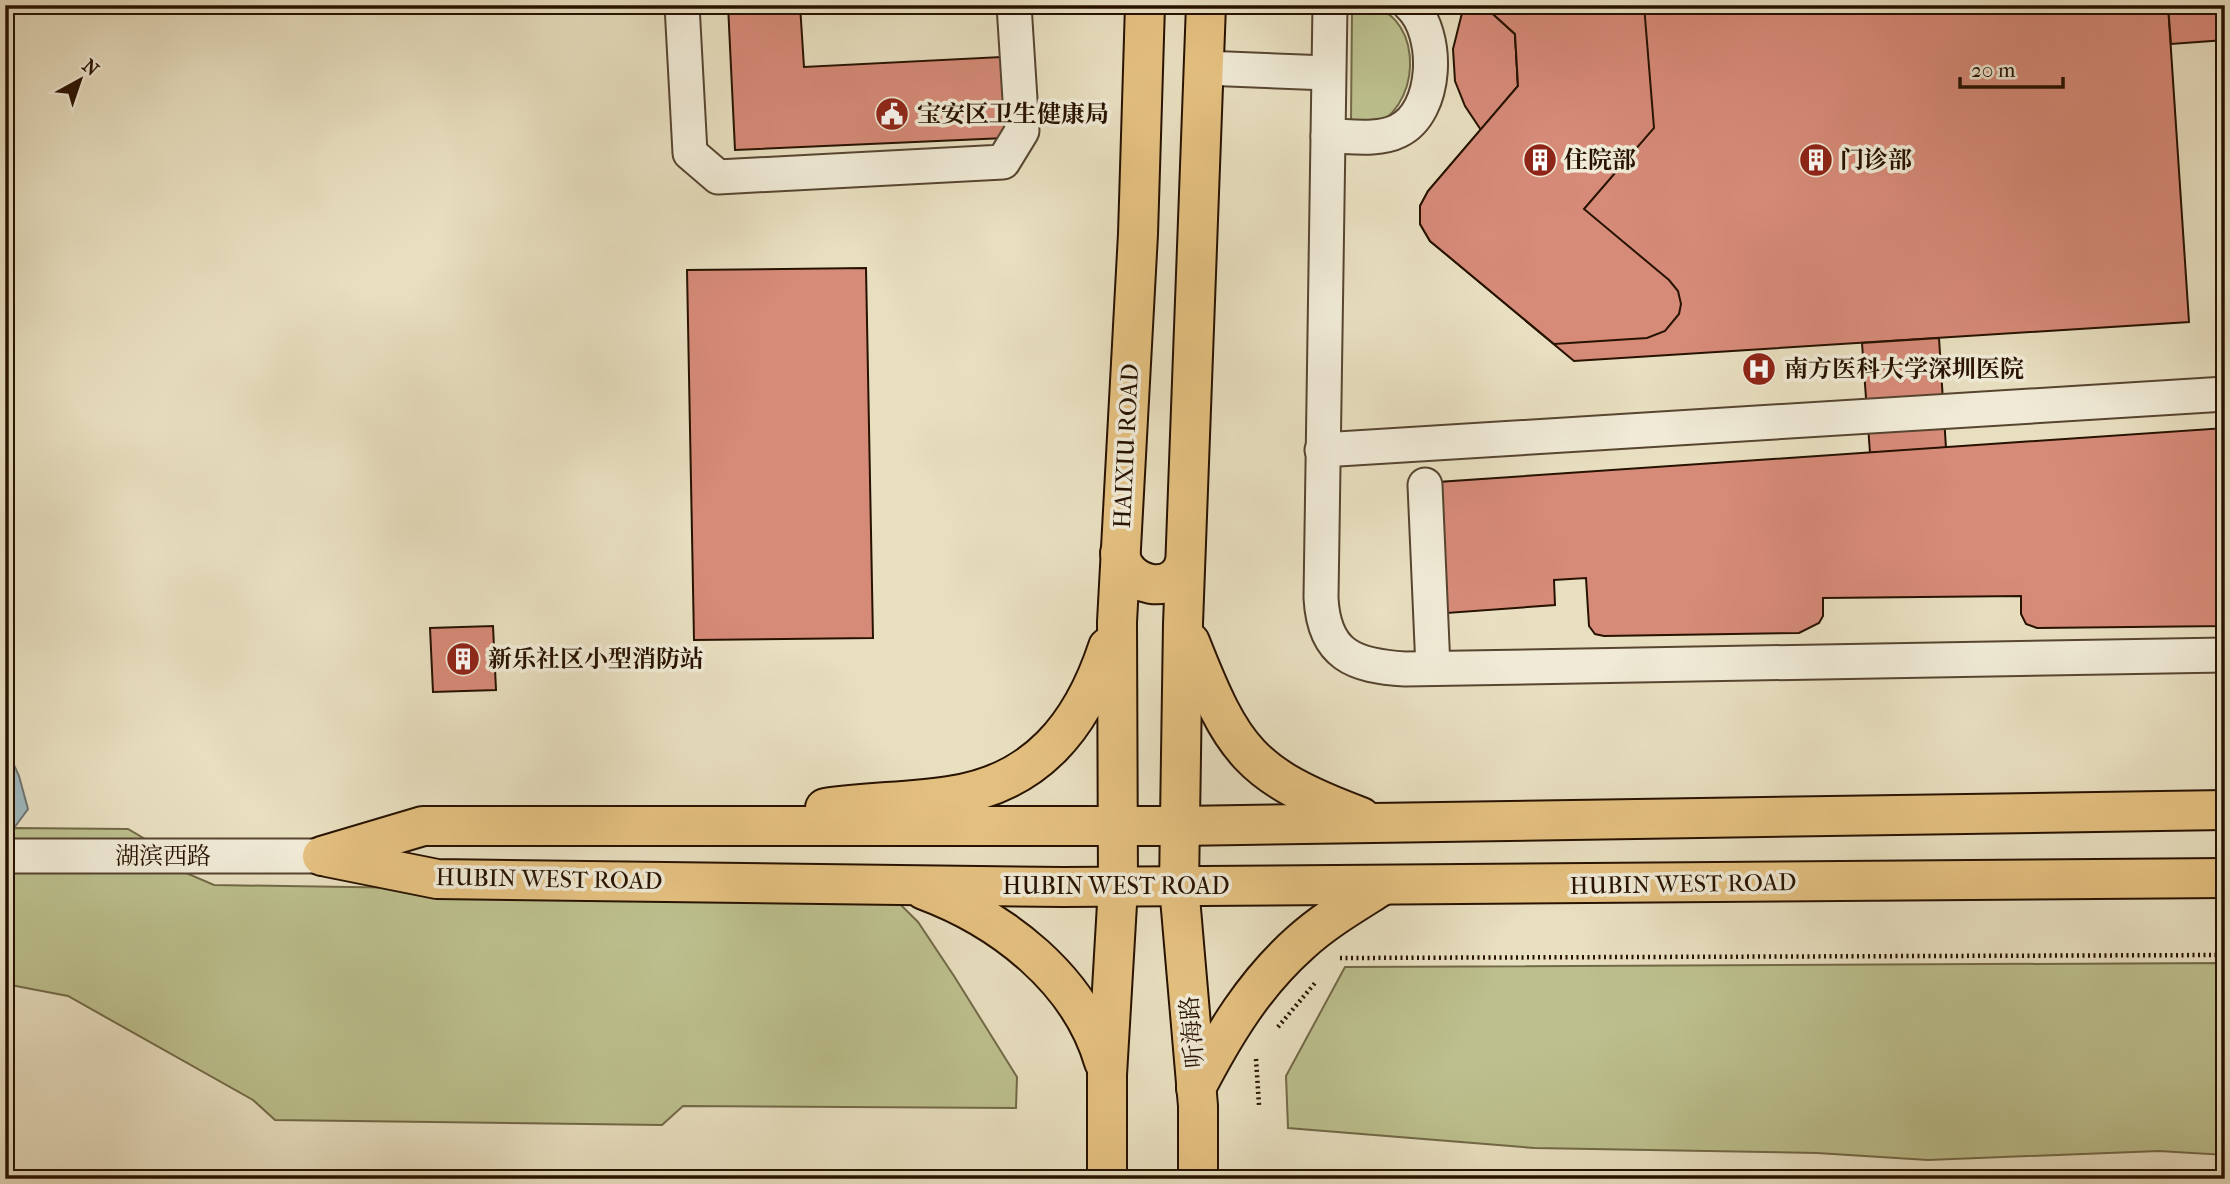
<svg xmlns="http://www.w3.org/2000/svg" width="2230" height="1184" font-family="'IM FELL French Canon','Noto Serif SC',serif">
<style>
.green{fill:#bcc08e;stroke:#726947;stroke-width:2}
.water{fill:#9eb9bf;stroke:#6e7673;stroke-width:2}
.building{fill:#d68a78;stroke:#271200;stroke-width:2}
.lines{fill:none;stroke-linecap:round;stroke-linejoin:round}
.minor-casing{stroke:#574530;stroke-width:37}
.major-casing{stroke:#271200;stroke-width:42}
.path{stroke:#271200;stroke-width:4.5;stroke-dasharray:2 3.5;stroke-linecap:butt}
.minor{stroke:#f0ead6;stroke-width:33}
.major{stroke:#e4c080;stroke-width:38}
.labels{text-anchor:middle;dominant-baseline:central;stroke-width:7;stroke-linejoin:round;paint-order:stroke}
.poi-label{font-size:24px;font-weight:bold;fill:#271200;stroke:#f0ead6;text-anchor:start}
.street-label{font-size:24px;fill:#271200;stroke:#f0ead6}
</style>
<rect width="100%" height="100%" fill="#e8dfc0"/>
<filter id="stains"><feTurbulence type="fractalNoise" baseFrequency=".00286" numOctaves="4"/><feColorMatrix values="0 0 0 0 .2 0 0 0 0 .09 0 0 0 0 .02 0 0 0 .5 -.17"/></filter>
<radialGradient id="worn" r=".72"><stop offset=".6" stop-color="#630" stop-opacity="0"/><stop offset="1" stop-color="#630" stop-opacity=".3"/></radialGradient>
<g class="green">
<path d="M1360,5c62,1 65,95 17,119l-26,-4 1,-110z"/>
<path d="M14,828l114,1 17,10 27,28 42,18 665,10 19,7 20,20 36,54 63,101 -1,31 -333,-2 -21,19 -387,-5 -22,-20 -185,-104 -63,-12v-153z"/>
<path d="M2225,963v192l-66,-4 -231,9 -111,-7 -283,-5 -246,-20 -2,-52 59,-109z"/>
</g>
<path class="water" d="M5,745l14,31 9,33 -14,19 -9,3z"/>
<g class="building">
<path d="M728,5h72l4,62 197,-10 4,81 -270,12z"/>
<path d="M1464,5h19l32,29 3,52 -37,44 -16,-24 -10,-25 -2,-32z"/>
<path d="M1483,5h685l21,317 -615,39 -144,-120 -10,-17v-18l8,-15 90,-105 -3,-52z"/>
<path d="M1483,5h161l10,123 -70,81 85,71 9,11 3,13 -2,10 -14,17 -18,7 -93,6 -124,-103 -10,-17v-18l8,-15 90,-105 -3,-52z"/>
<path d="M2168,5h57v35l-54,4z"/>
<path d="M866,268l7,370 -179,2 -7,-370z"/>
<path d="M1939,338l7,110 -76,5 -8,-110z"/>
<path d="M2225,428v198l-188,2 -11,-4 -5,-10v-18l-198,2v18l-4,7 -20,10 -195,3 -9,-2 -6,-8 -3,-48 -32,2 1,25 -108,8 -9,-131z"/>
<path d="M493,626l3,64 -63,2 -3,-64z"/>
</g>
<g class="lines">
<g class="minor-casing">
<g id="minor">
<path d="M682,5l8,148 28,24 285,-15 19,-31 -8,-126"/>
<path d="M1330,5l-9,593c3,57 33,68 84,71l820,-14"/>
<path d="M1204,68l124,5"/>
<path d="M1328,136c21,0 50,5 70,-5 40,-19 42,-98 12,-126"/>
<path d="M1322,450l903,-56"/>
<path d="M1425,485l8,183"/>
<path d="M5,856h317"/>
</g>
</g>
<g class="major-casing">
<g id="major">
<path d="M1120,553c4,34 55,45 65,9"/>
<path d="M1190,642c43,109 59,133 171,175"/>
<path d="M825,808c42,-6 83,-6 124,-12 87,-12 133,-70 159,-149"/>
<path d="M322,856l101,-30h757l1045,-16"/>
<path d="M327,857l110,22 626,8 1162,-9"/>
<path d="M924,890c78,29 156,89 180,172"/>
<path d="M1196,1088c28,-54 58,-104 104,-145 24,-22 53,-39 80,-56"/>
<path d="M1107,1179v-104l11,-188 -1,-265 21,-388 7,-229"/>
<path d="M1198,1179v-73l-19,-220 4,-262 23,-619"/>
</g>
</g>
<g class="path">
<path d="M2168,9l52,-4"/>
<path d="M1340,958l885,-3"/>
<path d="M1278,1027l37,-44"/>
<path d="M1256,1059l3,46"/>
</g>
<use href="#minor" class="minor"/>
<use href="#major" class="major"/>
</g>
<defs>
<g id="civic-disc" transform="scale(1.75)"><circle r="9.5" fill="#8f2418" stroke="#f0ead6"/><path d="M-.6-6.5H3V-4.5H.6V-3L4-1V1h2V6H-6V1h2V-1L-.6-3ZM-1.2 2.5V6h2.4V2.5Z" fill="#fff"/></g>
<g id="building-disc" transform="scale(1.75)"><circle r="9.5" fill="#8f2418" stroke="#f0ead6"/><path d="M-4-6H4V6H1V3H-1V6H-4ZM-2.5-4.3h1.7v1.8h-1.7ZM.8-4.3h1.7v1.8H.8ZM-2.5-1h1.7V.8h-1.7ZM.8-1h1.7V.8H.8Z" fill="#fff"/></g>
<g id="hospital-disc" transform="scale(1.75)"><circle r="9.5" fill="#8f2418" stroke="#f0ead6"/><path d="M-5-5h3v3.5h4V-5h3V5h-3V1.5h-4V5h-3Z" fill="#fff"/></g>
</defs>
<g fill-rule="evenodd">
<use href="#civic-disc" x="892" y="114"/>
<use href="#building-disc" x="1540" y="160"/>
<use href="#building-disc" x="1816" y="160"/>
<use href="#hospital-disc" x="1759" y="369"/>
<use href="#building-disc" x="463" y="659"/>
</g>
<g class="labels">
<g class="poi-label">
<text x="917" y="114">宝安区卫生健康局</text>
<text x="1564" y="160">住院部</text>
<text x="1840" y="160">门诊部</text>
<text x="1784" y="369">南方医科大学深圳医院</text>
<text x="488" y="659">新乐社区小型消防站</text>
</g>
<g class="street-label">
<text transform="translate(1126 446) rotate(-87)">HAIXIU ROAD</text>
<text x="163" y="856">湖滨西路</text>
<text transform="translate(549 879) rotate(1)">HUBIN WEST ROAD</text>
<text transform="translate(1683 884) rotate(-1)">HUBIN WEST ROAD</text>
<text x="1116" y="886">HUBIN WEST ROAD</text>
<text transform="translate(1192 1032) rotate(-95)">听海路</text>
</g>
</g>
<rect width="2230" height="1184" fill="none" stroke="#e8dfc0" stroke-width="28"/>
<rect x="7" y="7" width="2216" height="1170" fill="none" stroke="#271200" stroke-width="3.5"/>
<rect x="14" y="14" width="2202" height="1156" fill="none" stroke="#271200" stroke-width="2"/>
<g transform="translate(80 80) rotate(40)" stroke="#f0ead6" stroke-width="5" paint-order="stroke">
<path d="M0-5L12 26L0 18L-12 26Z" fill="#271200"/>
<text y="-10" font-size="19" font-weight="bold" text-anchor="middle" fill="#271200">N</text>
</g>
<path d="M1960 77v10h103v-10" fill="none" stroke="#271200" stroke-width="3.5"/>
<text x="1971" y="77" font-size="21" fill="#271200" stroke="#f0ead6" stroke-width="5" paint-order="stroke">20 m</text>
<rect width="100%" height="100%" filter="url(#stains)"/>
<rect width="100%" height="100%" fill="url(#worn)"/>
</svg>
